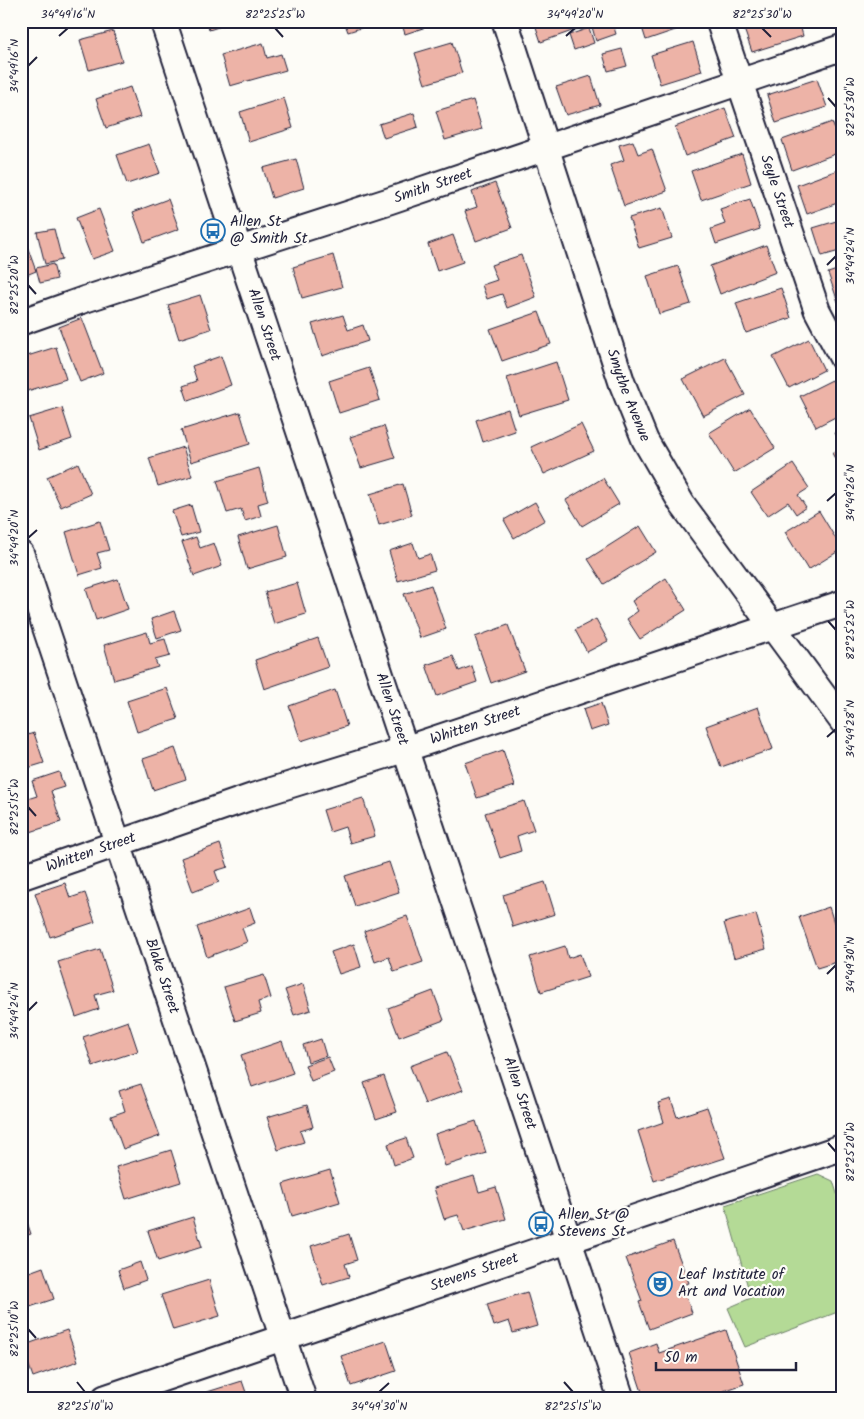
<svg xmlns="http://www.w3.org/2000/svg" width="864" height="1419" font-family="Kalam,sans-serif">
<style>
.green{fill:#b4da96;stroke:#6b7e68}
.building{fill:#edb3a7;stroke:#22223b}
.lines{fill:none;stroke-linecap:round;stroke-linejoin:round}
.minor-casing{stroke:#22223b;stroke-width:29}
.minor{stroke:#fdfcf7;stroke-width:25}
.ticks{fill:none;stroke:#22223b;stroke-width:2}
.labels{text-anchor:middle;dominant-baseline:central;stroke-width:4.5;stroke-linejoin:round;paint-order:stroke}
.street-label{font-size:15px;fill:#22223b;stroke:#fdfcf7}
.poi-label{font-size:15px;fill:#22223b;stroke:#fdfcf7;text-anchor:start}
.neatline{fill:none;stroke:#22223b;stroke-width:2}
.ticks-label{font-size:12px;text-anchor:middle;fill:#22223b}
</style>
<rect width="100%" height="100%" fill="#fdfcf7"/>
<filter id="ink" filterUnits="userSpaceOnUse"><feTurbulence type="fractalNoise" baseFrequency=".02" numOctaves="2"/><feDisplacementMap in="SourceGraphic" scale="10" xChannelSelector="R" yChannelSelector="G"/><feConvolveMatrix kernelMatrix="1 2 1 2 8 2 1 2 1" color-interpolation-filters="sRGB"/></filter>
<g filter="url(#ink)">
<path class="green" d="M818,1174l15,7 10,31v98l-98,37 -17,-39 23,-10 -26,-93z"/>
<g class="building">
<path d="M206,21h31l-28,9z"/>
<path d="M344,21h21l2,5 -19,6z"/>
<path d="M401,21h43l-39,13z"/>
<path d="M534,21h57l1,3 -51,18z"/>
<path d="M612,21l4,13 -20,7 -4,-14z"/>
<path d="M640,21h49l1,4 -44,15z"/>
<path d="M748,21h51l4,15 -51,16 -10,-29z"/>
<path d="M589,28l5,15 -20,7 -5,-15z"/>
<path d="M113,31l9,30 -33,9 -9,-30z"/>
<path d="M452,42l10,31 -37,11 -10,-31z"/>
<path d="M693,42l9,29 -42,13 -9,-29z"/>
<path d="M263,43l4,15 14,-4 5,16 -56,16 -9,-31z"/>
<path d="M622,49l5,17 -19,5 -5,-17z"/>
<path d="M591,76l9,29 -34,10 -10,-28z"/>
<path d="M817,79l10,28 -51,16 -9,-28z"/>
<path d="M130,87l10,30 -34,11 -10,-29z"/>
<path d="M284,98l9,30 -44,14 -9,-30z"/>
<path d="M473,100l9,29 -37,11 -9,-29z"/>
<path d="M725,108l11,30 -51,18 -10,-29z"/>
<path d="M414,113l4,14 -34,11 -5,-14z"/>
<path d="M832,122l11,29 -51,19 -10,-30z"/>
<path d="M633,141l5,13 14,-5 15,42 -43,15 -14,-41 14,-5 -5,-15z"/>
<path d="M149,144l11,29 -33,11 -10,-29z"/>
<path d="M742,154l9,29 -50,17 -10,-29z"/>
<path d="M296,159l8,29 -32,10 -9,-30z"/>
<path d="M843,168v33l-36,13 -10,-29z"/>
<path d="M495,183l17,45 -36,13 -11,-30 12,-4 -5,-15z"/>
<path d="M168,199l11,30 -35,13 -11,-30z"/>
<path d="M750,199l10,30 -44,15 -5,-15 14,-5 -5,-15z"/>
<path d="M662,208l10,30 -33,10 -10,-30z"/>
<path d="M99,209l16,42 -23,8 -16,-41z"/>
<path d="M843,219v31l-21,6 -9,-28z"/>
<path d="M54,229l8,31 -17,4 -8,-32z"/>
<path d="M453,235l10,27 -26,9 -9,-27z"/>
<path d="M766,245l10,27 -56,22 -10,-28z"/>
<path d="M27,246l9,25 -12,5 4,12 -7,3v-42z"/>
<path d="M333,255l9,32 -40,11 -9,-31z"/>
<path d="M521,255l15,42 -29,11 -5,-14 -15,5 -5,-14 15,-5 -6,-15z"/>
<path d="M53,264l4,15 -17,4 -4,-15z"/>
<path d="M678,266l13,38 -32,10 -12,-38z"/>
<path d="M843,268v32l-5,2 -10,-29z"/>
<path d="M781,288l10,30 -45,15 -10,-30z"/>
<path d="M200,295l11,34 -32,10 -11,-34z"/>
<path d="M539,312l12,32 -49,17 -12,-32z"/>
<path d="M343,315l5,15 15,-5 5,16 -46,15 -10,-32z"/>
<path d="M82,318l21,55 -23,9 -21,-55z"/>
<path d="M809,339l15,31 -35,18 -16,-31z"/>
<path d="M56,347l10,32 -45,14v-35z"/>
<path d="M221,356l10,29 -43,16 -5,-15 14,-5 -5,-15z"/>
<path d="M725,358l20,37 -42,21 -20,-37z"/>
<path d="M556,362l12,38 -49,15 -12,-37z"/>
<path d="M369,368l11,32 -41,13 -10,-32z"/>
<path d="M832,380l11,19v14l-27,14 -16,-31z"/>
<path d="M62,408l10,31 -33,11 -10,-32z"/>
<path d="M750,408l25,40 -41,25 -25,-40z"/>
<path d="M508,409l7,22 -32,11 -7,-22z"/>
<path d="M240,412l10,32 -59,18 -10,-32z"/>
<path d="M581,424l13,27 -50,23 -13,-27z"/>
<path d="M384,426l11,32 -34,10 -11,-31z"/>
<path d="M843,429v18l-8,-14z"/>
<path d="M183,447l9,29 -34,10 -9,-28z"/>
<path d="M843,447v19l-3,2 -8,-15z"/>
<path d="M78,463l13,31 -30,13 -14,-30z"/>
<path d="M793,464l16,24 -11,7 8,12 -10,7 -8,-12 -21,14 -16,-24z"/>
<path d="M259,468l9,33 -10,3 3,12 -16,5 -4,-12 -14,4 -10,-32z"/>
<path d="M603,478l16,26 -37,22 -16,-26z"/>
<path d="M403,484l9,31 -33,10 -9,-31z"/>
<path d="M535,502l10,18 -31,18 -10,-18z"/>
<path d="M191,505l8,27 -18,5 -9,-26z"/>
<path d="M819,511l23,38 -34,21 -23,-38z"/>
<path d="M100,521l9,29 -12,3 5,15 -23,7 -13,-43z"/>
<path d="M278,525l9,32 -40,12 -9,-32z"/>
<path d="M640,526l16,26 -52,32 -16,-25z"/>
<path d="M196,537l4,11 14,-5 8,23 -28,10 -12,-34z"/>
<path d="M413,543l5,15 12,-4 5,16 -37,11 -9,-30z"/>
<path d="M666,578l20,32 -46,29 -13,-20 11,-8 -6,-10z"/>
<path d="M118,579l10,30 -32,11 -10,-31z"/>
<path d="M297,583l9,31 -32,10 -9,-32z"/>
<path d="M431,585l15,44 -26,9 -16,-44z"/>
<path d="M174,611l7,19 -24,8 -6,-19z"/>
<path d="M596,619l12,22 -21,11 -12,-22z"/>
<path d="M508,625l17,46 -34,12 -16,-46z"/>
<path d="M147,632l3,11 15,-4 5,17 -15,4 3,7 -44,13 -10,-35z"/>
<path d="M318,638l10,29 -64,22 -9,-29z"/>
<path d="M453,656l6,15 13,-5 5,16 -40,14 -11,-31z"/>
<path d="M167,688l11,31 -41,13 -10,-31z"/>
<path d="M335,690l12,36 -46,15 -12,-35z"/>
<path d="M601,703l7,22 -18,6 -7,-22z"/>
<path d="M758,707l15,42 -52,18 -15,-41z"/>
<path d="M34,733l10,30 -23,7v-33z"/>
<path d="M175,748l11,31 -33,11 -10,-31z"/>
<path d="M503,750l12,36 -38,12 -12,-35z"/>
<path d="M59,772l5,15 -13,4 10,31 -40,13v-34l16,-5 -5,-15z"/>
<path d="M363,798l12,38 -25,7 -5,-16 -15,5 -7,-22z"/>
<path d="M524,801l10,29 -17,6 4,15 -21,7 -15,-45z"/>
<path d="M220,844l8,23 -13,4 4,11 -26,10 -12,-34z"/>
<path d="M389,862l10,30 -44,14 -10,-30z"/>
<path d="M545,882l10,32 -42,13 -10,-32z"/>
<path d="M65,883l5,15 15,-5 10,29 -45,15 -15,-44z"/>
<path d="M829,907l7,22 7,-2v33l-26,8 -18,-51z"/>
<path d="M250,908l5,15 -13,5 5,14 -40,15 -10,-30z"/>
<path d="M756,914l10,35 -32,9 -10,-35z"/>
<path d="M407,916l16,46 -29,10 -5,-15 -14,5 -11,-31z"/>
<path d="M354,944l7,23 -22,7 -8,-22z"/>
<path d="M565,946l3,12 12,-4 8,23 -47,15 -11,-35z"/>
<path d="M100,949l13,41 -18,5 4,14 -23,8 -18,-55z"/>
<path d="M264,975l7,23 -13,4 3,11 -26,8 -11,-34z"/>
<path d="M303,984l8,26 -17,5 -9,-25z"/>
<path d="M433,991l11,29 -45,17 -11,-29z"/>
<path d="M128,1021l10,30 -45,15 -10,-29z"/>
<path d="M321,1039l5,17 -18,6 -5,-17z"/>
<path d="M282,1041l11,32 -41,14 -11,-32z"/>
<path d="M447,1052l16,38 -38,14 -15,-38z"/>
<path d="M328,1057l6,15 -23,9 -6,-16z"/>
<path d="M384,1076l13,36 -21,7 -12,-36z"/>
<path d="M141,1084l19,52 -37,13 -12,-33 14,-5 -6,-20z"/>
<path d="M671,1099l6,18 30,-10 18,51 -71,23 -16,-50 26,-9 -6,-19z"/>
<path d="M307,1105l6,22 -13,4 4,11 -26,8 -11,-33z"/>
<path d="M476,1121l10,32 -41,13 -10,-32z"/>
<path d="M406,1138l7,20 -19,7 -6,-21z"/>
<path d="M171,1150l10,32 -55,17 -10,-32z"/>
<path d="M330,1170l10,32 -48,14 -9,-32z"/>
<path d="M474,1176l5,16 17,-5 10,32 -42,12 -6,-16 -14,4 -10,-31z"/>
<path d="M21,1204l10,30 -10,3z"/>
<path d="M193,1217l9,30 -44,14 -10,-30z"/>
<path d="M349,1234l8,26 -12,4 4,13 -26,8 -12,-39z"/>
<path d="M673,1241l16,42 -7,2 10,28 -43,16 -10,-27 3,-1 -16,-43z"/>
<path d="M140,1262l6,18 -22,8 -6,-18z"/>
<path d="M43,1267l11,32 -33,11v-35z"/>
<path d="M209,1280l11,36 -47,14 -12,-35z"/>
<path d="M527,1292l10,34 -24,7 -4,-12 -15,5 -7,-22z"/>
<path d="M67,1330l11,31 -45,16 -11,-31z"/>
<path d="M726,1330l18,54 -41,14h-59l-15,-45 27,-10 3,10z"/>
<path d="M386,1341l10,30 -45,15 -10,-30z"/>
<path d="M242,1381l6,17h-46l-1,-4z"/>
</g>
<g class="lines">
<g class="minor-casing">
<g id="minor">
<path id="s1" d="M163,21l458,1377"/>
<path id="s2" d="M505,21l117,362 23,57 37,64 161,218"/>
<path id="s3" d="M719,21l98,289 26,49"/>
<path id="s4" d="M21,322l65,-23 303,-98 454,-154"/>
<path id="s5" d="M21,554l282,844"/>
<path id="s6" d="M21,877l233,-81 133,-41 456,-152"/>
<path id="s7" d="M105,1398l738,-251"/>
</g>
</g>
<use href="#minor" class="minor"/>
</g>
</g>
<path class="ticks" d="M275,28l8,9M762,28l9,9M59,36l9,-8M566,36l9,-8M28,66l9,-9M828,98l8,9M827,265l9,-9M28,285l8,9M827,501l9,-8M28,538l9,-8M828,621l8,9M827,737l9,-8M28,807l8,9M827,974l9,-9M28,1011l9,-9M828,1143l8,9M28,1329l8,9M77,1382l8,10M564,1382l9,10M379,1392l10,-9"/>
<defs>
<g id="bus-ring" transform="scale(1.25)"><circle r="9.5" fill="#fdfcf7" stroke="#1f6fb2" stroke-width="1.5"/><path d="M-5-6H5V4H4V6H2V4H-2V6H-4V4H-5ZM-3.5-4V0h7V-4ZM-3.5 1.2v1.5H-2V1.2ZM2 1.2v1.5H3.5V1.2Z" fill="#1f6fb2"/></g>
<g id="theatre-ring" transform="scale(1.25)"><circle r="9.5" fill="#fdfcf7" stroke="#1f6fb2" stroke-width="1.5"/><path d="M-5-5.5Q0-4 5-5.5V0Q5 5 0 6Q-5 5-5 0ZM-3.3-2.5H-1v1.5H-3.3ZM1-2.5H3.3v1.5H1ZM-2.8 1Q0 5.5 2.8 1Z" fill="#1f6fb2"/></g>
</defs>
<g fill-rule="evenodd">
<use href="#bus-ring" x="213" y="231"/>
<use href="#bus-ring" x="541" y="1224"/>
<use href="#theatre-ring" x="660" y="1284"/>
</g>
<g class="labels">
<g class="street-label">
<text stroke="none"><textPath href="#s4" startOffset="434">Smith Street</textPath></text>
<text stroke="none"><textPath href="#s3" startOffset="180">Seyle Street</textPath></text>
<text stroke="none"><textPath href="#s1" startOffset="320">Allen Street</textPath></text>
<text stroke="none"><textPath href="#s2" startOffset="394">Smythe Avenue</textPath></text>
<text stroke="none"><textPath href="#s1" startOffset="725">Allen Street</textPath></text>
<text stroke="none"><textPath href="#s6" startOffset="479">Whitten Street</textPath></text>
<text stroke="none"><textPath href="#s6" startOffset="74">Whitten Street</textPath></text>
<text stroke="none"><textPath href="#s5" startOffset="445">Blake Street</textPath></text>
<text stroke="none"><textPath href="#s1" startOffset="1130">Allen Street</textPath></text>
<text stroke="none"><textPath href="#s7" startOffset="390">Stevens Street</textPath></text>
</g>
<g class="poi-label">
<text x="230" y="222">Allen St<tspan x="230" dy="17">@ Smith St</tspan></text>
<text x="558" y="1215">Allen St @<tspan x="558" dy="17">Stevens St</tspan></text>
<text x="678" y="1275">Leaf Institute of<tspan x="678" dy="17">Art and Vocation</tspan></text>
</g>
</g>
<rect width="864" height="1419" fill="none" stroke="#fdfcf7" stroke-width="55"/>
<path d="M656 1362v8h140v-8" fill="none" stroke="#22223b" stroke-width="2.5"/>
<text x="664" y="1362" font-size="15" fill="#22223b" stroke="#fdfcf7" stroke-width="4" paint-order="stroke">50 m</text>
<rect x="28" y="28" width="808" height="1364" class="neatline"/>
<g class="ticks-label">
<text x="68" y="18">34°49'16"N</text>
<text x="275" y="18">82°25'25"W</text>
<text x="575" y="18">34°49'20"N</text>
<text x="762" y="18">82°25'30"W</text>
<text transform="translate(14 66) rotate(-90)" y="4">34°49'16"N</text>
<text transform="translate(850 107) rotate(-90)" y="4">82°25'30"W</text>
<text transform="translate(850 256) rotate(-90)" y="4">34°49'24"N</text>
<text transform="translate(14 285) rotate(-90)" y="4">82°25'20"W</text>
<text transform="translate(850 493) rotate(-90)" y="4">34°49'26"N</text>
<text transform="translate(14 538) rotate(-90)" y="4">34°49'20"N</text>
<text transform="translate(850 630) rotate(-90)" y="4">82°25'25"W</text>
<text transform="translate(850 729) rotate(-90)" y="4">34°49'28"N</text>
<text transform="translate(14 807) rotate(-90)" y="4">82°25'15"W</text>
<text transform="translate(850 965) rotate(-90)" y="4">34°49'30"N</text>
<text transform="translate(14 1011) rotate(-90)" y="4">34°49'24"N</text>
<text transform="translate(850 1152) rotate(-90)" y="4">82°25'20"W</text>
<text transform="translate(14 1329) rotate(-90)" y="4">82°25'10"W</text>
<text x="85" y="1410">82°25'10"W</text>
<text x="379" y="1410">34°49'30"N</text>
<text x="573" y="1410">82°25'15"W</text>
</g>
</svg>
